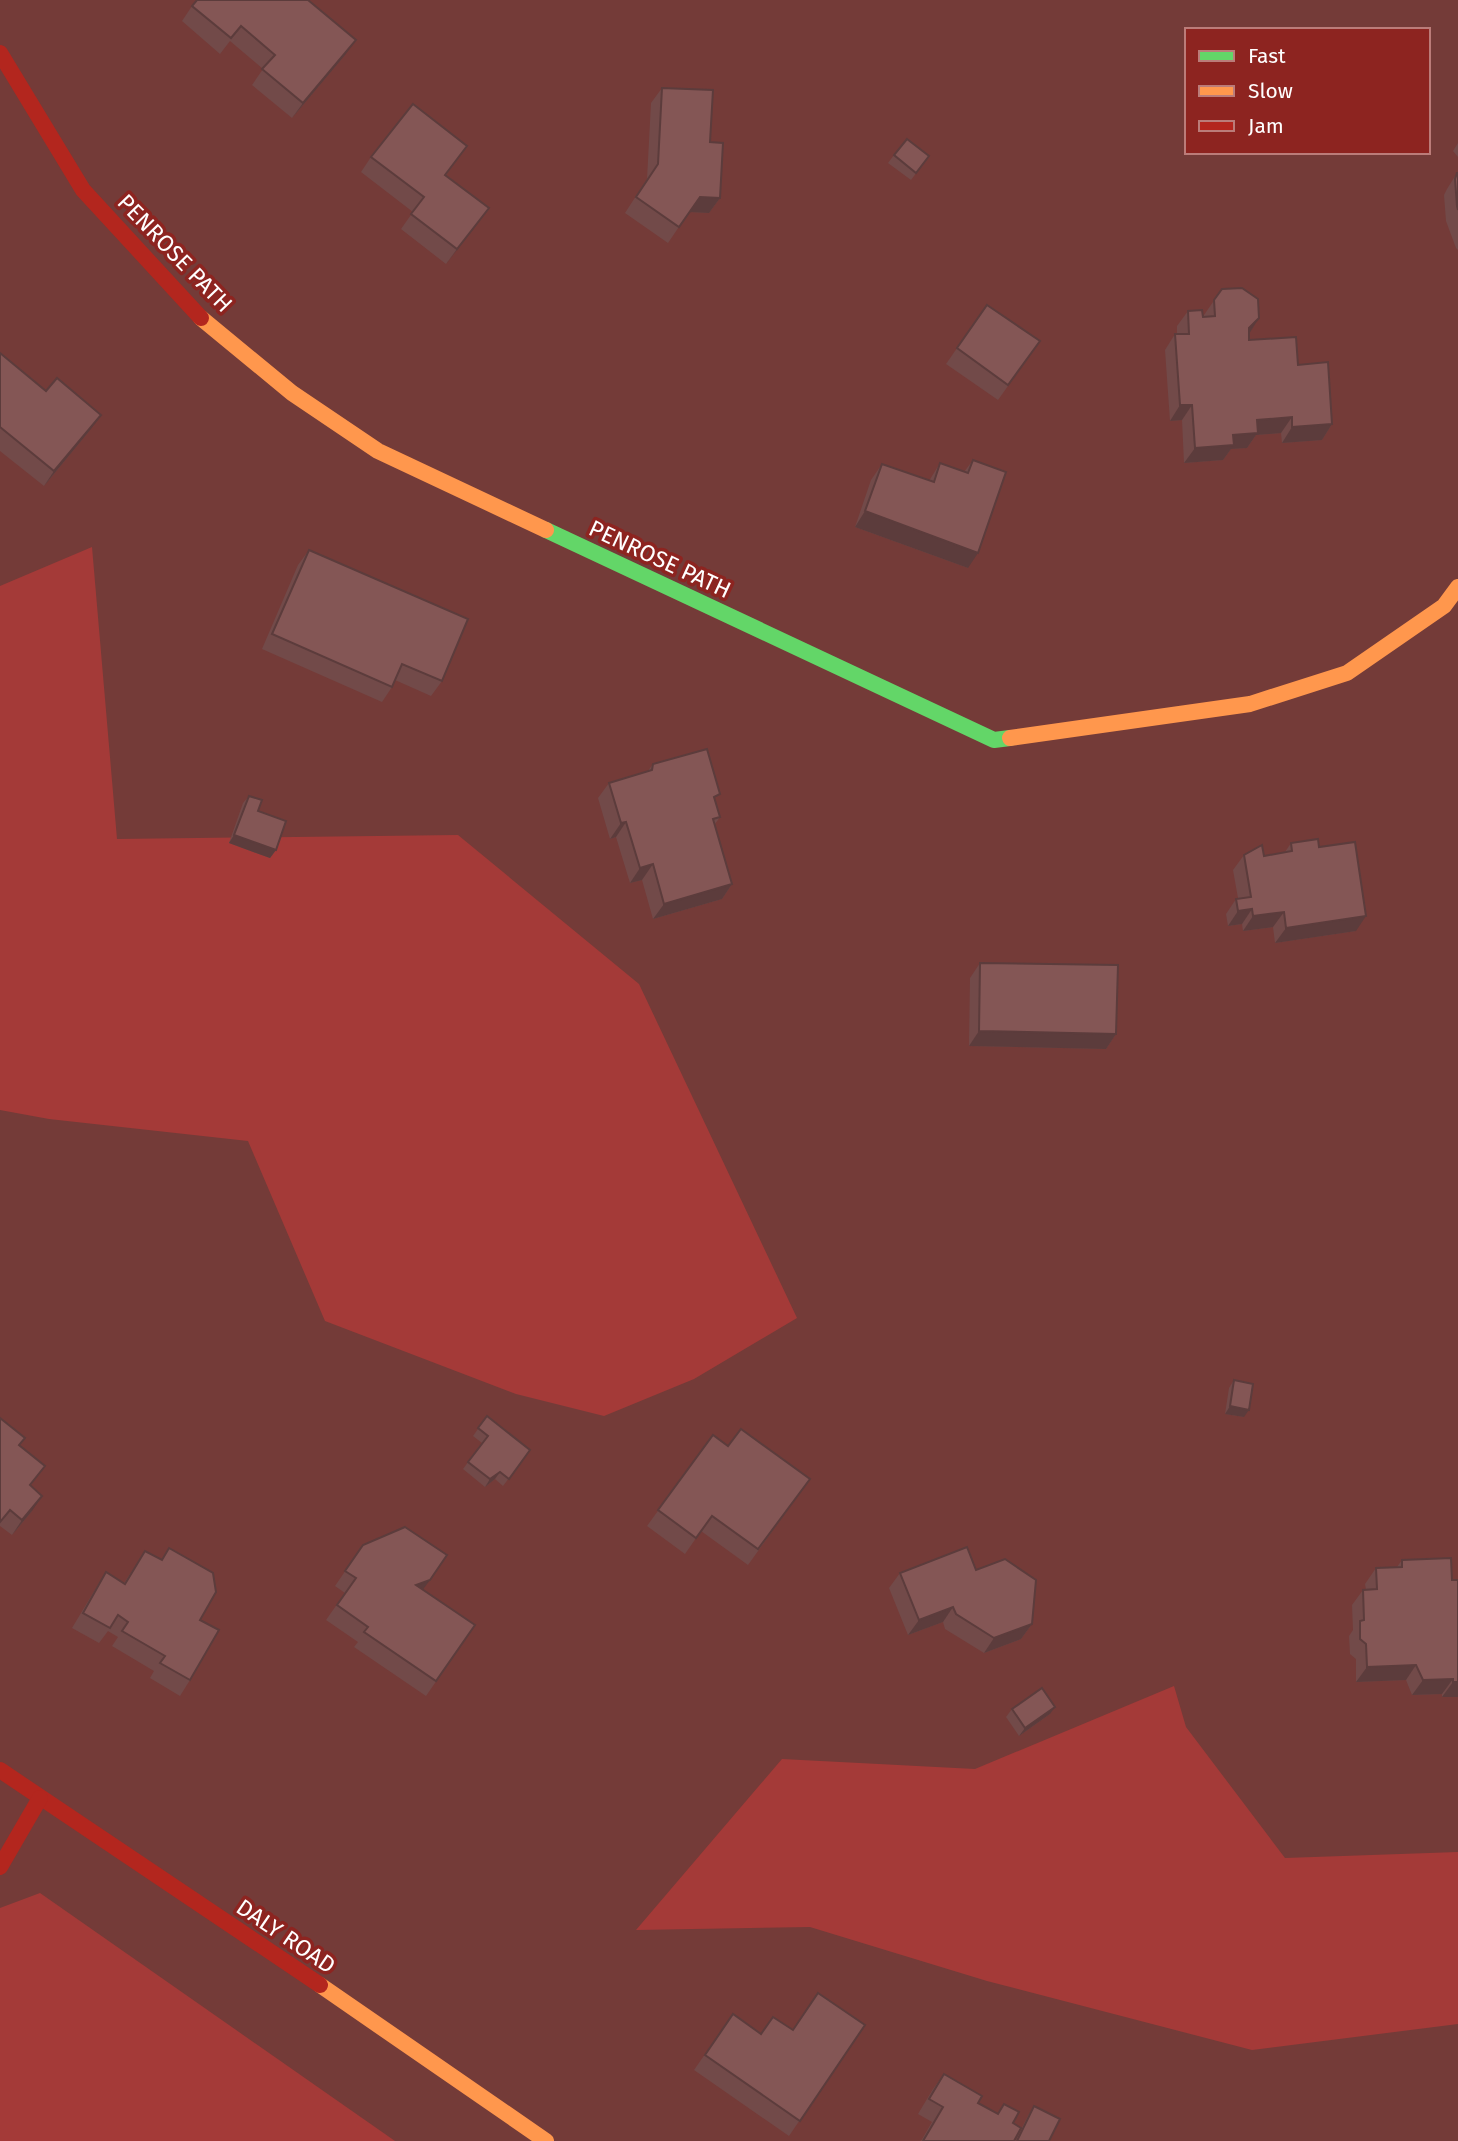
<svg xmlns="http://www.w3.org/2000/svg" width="1458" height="2141" font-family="'Fira Sans',sans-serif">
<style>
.green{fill:#a43a38}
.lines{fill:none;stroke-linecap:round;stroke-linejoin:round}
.fast{stroke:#63d668;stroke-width:16}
.slow{stroke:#ff974d;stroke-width:16}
.jam{stroke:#b3261e;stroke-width:16}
.wall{fill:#724a49}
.shaded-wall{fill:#5c3c3c}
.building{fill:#845655;stroke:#5c3c3c;stroke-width:2}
.labels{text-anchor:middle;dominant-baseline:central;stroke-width:7;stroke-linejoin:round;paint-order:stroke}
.street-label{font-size:23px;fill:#fff;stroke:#8d2420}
</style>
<rect width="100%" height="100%" fill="#743b38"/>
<g class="green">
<path d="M92,547l25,292 341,-4 181,149 158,334 -103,61 -90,37 -88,-22 -191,-73 -77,-180 -199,-22 -49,-9v-524z"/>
<path d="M1174,1686l12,41 99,131 173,-6v172l-206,26 -265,-69 -177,-54 -174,3 146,-171 193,10z"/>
<path d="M40,1893l355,248h-395v-233z"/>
</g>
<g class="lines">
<path class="fast" d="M546,530l448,210 16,-2"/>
<g class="slow">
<path d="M201,318l91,75 86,58 168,79"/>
<path d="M1010,738l240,-34 97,-31 97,-67 14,-19"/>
<path d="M320,1985l226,156"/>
</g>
<g class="jam">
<path d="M0,53l83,137 118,128"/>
<path d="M0,1770l320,215"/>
<path d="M0,1867l40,-69"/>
</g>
</g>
<g class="wall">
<path d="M192,6l153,49 -53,63 -40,-33 11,-16 -33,-28 -10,13 -38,-33z"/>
<path d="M662,88l48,54 10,56 -11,15 -20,-1 -21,31 -43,-30 22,-34 4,-76z"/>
<path d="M1458,143v14l-5,-6z"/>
<path d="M467,146l-21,29 43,33 -43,56 -45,-35 12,-17 -52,-40 10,-15z"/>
<path d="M894,155l35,1 -18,24 -23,-17z"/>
<path d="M1457,173h1v77l-2,-2 -10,-27 -2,-26 3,-6z"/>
<path d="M1222,289l37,29 -10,15v7l49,25 34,59 -10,16 -40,3 -1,-10 -25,2 -9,13 -16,1 -8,11 -39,3 -2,-43 -12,1 -5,-71 10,-16h2v-8l11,-15 16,6v-2z"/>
<path d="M987,305l53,36 -42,59 -52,-36z"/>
<path d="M0,353l90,77 -46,56 -44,-35z"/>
<path d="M973,460l-5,108 -113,-41 16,-47 11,-16 47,17 11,-18 24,9z"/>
<path d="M309,550l133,131 -11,15 -36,-16 -3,7 -10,15 -120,-53 36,-84z"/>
<path d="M653,764l62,37 5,16 -5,7 17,60 -10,15 -69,20 -11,-39 -12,3 -14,-46 -6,2 -12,-41 11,-15 39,-12z"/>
<path d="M249,796l9,15 18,39 -6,8 -41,-15 14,-40z"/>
<path d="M1291,843l28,4 37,84 -81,12 -2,-16 -30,4 -1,-7 -14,2 -2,-12 10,-15 2,-1 -5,-28 11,-15 20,1 21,-4z"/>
<path d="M980,963l136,71 -10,15 -137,-3 1,-68z"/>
<path d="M1234,1380l10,37 -19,-3 4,-26z"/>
<path d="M487,1416l43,34 -27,36 -8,-7 -10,8 -22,-18 19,-26 -9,-7z"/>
<path d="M0,1418l19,27 12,41 1,25 -20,24 -12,-9z"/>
<path d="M713,1435l15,11 82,33 -62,86 -47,-34 -16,23 -38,-28z"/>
<path d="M363,1545l60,45 52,35 -49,71 -72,-49 4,-5 -32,-22 19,-27 -10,-7z"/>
<path d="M169,1548l31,72 -10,60 -10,16 -30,-18 4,-7 -42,-25 6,-9 -10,-6 -9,12 -27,-15 24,-40 10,-16 18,11 21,-32 16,9z"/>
<path d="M1402,1560l50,20h6v117h-16v-3l-30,1 -6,-15 -50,2v-23l-6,-5 -1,-18 4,-6 -1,-25 11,-15h3l-1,-6 11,-16 21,-1z"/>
<path d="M976,1570l56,54 -11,15 -37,14 -39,-24 -2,-7 -35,13 -19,-47 11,-15z"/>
<path d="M1012,1709l38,5 -31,22 -13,-19z"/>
<path d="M733,2014l28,20 32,-4 72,-5 -76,111 -95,-66z"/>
<path d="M944,2074l34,29 19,11 7,-10 9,19 1,18h-93l11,-19 -14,-8 15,-25z"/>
<path d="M1034,2106l15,35h-34l14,-27z"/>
</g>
<g class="shaded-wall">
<path d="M356,40l-11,15 -53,63 11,-15z"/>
<path d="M700,197l20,1 -11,15 -20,-1z"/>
<path d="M489,208l-11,15 -32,41 11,-15z"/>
<path d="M1259,318l-10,16v-6z"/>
<path d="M1180,405h12l-10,15 -12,1z"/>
<path d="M101,415l-11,15 -46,56 10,-15z"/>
<path d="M1292,417l-11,16 -25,2 -9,13 -16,1 -8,11 -39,3 11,-15 38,-13 24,-15z"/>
<path d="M1332,424l-10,16 -40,3 10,-16z"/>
<path d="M865,511l113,42 -10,15 -113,-41z"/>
<path d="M626,822l-10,15 -6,2 11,-16z"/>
<path d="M234,835l42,15 -6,8 -41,-15z"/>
<path d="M653,864l-11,16 -12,3 10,-15z"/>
<path d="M732,884l-10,15 -69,20 11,-15z"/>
<path d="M1252,909l-10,15 -14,2 10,-15z"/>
<path d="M1284,912l-11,15 -30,4 10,-15z"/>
<path d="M1366,916l-10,15 -81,12 11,-15z"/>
<path d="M979,1031l137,3 -10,15 -137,-3z"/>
<path d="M1230,1406l19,4 -5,7 -19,-3z"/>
<path d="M500,1472l-5,7 -10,8 5,-8z"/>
<path d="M42,1496l-10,15 -20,24 10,-15z"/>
<path d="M430,1580l-11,15 -3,-10z"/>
<path d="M953,1607l-10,15 -35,13 11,-15z"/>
<path d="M1032,1624l-11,15 -37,14 10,-15z"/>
<path d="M1416,1665l-10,15 -50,2 11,-15z"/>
<path d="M1453,1679l-11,15 -30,1 11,-15z"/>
<path d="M1453,1682h5v15h-16z"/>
<path d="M1055,1707l-5,7 -31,22 6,-8z"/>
</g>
<g class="building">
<path d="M197,0h111l48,40 -53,63 -41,-34 13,-14 -34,-29 -10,12 -39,-32z"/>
<path d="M662,88l51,2 -3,52 13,1 -3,55 -20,-1 -21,30 -43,-30 22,-33z"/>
<path d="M413,104l54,42 -22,29 44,33 -32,41 -46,-35 13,-17 -53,-40z"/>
<path d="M907,139l22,17 -13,17 -22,-18z"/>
<path d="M1457,173h1v37l-1,-4 -2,-27z"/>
<path d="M1242,288l16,11 1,19 -10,10v12l47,-3 2,28 30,-3 4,62 -40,3v-10l-35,3 1,13 -25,2 1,10 -39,3 -3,-43h-12l-5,-71h14l-1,-23 14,-1 1,7 12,-1 -1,-16 8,-11z"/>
<path d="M987,305l53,36 -32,44 -51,-37z"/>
<path d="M0,353l46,38 11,-13 44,37 -47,56 -54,-44z"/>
<path d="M973,460l33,12 -28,81 -113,-42 17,-47 52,18 6,-19 28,10z"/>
<path d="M309,550l159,69 -26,62 -40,-17 -10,23 -120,-53z"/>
<path d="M707,749l13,45 -6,3 6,20 -7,2 19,65 -68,20 -11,-40 -13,4 -14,-46 -5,1 -12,-40 43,-13 1,-6z"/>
<path d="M249,796l13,4 -4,11 28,10 -10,29 -42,-15z"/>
<path d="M1318,839l1,8 36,-5 11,74 -80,12 -2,-16 -31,4 -1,-7 -14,2 -2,-12 15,-2 -7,-42 18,-10 2,11 28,-5 -1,-8z"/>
<path d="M980,963l138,2 -2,69 -137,-3z"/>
<path d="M1234,1380l19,4 -4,26 -19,-4z"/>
<path d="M487,1416l43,34 -21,29 -9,-7 -10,7 -22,-17 20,-26 -10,-8z"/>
<path d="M0,1418l25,20 -6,7 26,21 -15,19 12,11 -20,24 -12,-10 -10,12z"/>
<path d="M741,1429l69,50 -52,70 -46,-33 -16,22 -38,-28 55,-75 15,11z"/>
<path d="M405,1527l42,28 -17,25 -14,5 59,40 -39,56 -72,-49 4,-5 -31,-22 19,-27 -11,-7 18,-26z"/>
<path d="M967,1547l9,23 29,-11 31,21 -4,44 -38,14 -38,-24 -3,-7 -34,13 -19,-47z"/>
<path d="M169,1548l44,25 3,19 -16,28 19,10 -29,50 -30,-17 5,-7 -43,-25 6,-9 -10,-7 -8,13 -27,-15 23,-41 19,12 20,-33 17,9z"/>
<path d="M1451,1558l1,22h6v102h-5v-3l-30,1 -7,-15 -49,2 -1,-23 -6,-5v-18l4,-1 -1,-30 14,-1 -1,-21 26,-1v-7z"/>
<path d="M1042,1688l13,19 -30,21 -13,-19z"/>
<path d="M818,1993l47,32 -65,96 -95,-66 28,-41 28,20 12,-17 20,13z"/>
<path d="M944,2074l38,22 -4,7 20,11 6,-10 15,8 -6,11 8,5 -7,13h-91l20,-34 -14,-8z"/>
<path d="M1034,2106l26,13 -11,22h-32z"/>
</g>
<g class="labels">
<g class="street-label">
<text transform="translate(175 253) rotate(46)">PENROSE PATH</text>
<text transform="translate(660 559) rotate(25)">PENROSE PATH</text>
<text transform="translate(286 1936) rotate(34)">DALY ROAD</text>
</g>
</g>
<rect x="1185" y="28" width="245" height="126" fill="#8d2420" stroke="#bb7c79" stroke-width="2"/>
<rect x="1199" y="51" width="35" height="10" fill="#63d668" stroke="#bb7c79" stroke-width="2"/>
<text x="1248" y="63" font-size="21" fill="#ffffff">Fast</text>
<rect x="1199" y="86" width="35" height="10" fill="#ff974d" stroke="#bb7c79" stroke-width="2"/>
<text x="1248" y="98" font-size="21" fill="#ffffff">Slow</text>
<rect x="1199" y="121" width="35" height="10" fill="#b3261e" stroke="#bb7c79" stroke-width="2"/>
<text x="1248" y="133" font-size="21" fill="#ffffff">Jam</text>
</svg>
